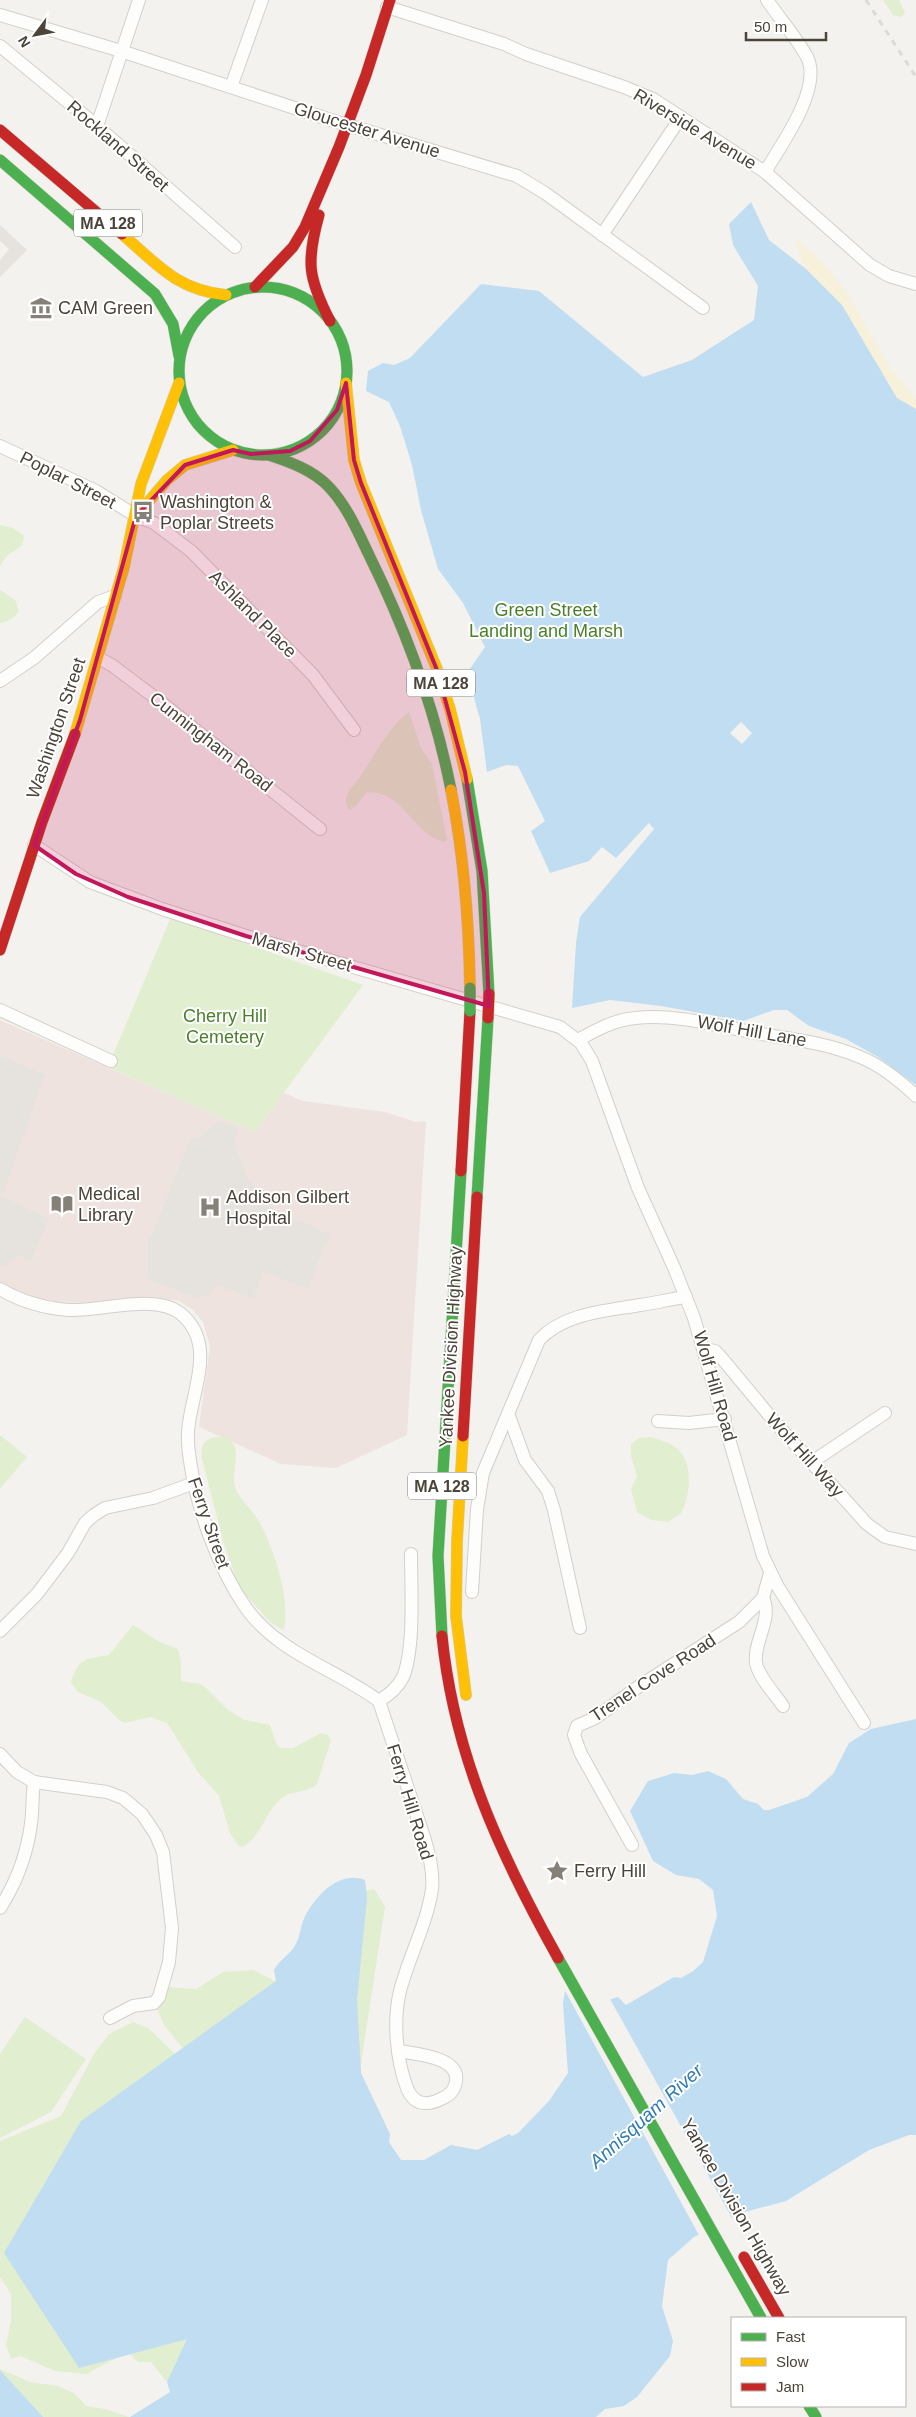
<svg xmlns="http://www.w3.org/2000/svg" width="916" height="2417" font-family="Arial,sans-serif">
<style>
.medical{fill:#eee3df}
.green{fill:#e1eecf}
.sand{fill:#f7f0da}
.parking{fill:#e6e3df}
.water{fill:#c0ddf1}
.pier{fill:#f4f2ee}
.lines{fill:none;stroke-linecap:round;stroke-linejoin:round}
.street-casing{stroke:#d2d0cb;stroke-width:14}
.fast-casing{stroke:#d3cfc5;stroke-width:12}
.slow-casing{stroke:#d3cfc5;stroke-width:12}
.jam-casing{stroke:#d3cfc5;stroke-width:12}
.street{stroke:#fdfdfc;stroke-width:12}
.fast{stroke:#4caf50;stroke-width:11}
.slow{stroke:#ffc107;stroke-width:11}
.jam{stroke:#c62828;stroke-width:11}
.rail{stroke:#dbdbda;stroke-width:3;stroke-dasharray:6 6;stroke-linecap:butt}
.fast-bridge-casing{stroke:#ccbfa9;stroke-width:12;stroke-linecap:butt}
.jam-bridge-casing{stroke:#ccbfa9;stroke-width:12;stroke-linecap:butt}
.fast-bridge{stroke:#4caf50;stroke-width:11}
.jam-bridge{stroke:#c62828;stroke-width:11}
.marked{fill:#c2185b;fill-opacity:0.2;stroke:#c2185b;stroke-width:4;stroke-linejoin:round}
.labels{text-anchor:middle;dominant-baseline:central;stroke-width:4;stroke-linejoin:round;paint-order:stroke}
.shield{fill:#fff;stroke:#817c74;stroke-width:1}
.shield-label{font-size:16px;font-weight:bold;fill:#4b4439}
.street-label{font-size:18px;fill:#4b4439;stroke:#fff}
.poi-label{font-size:18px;fill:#4b4439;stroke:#fff;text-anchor:start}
.park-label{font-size:18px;fill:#4a7f2a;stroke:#fff}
.water-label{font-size:19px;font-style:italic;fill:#2e7ab2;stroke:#fff}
</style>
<rect width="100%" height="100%" fill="#f4f2ee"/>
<path class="medical" d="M0,1020l255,112 29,-39 19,8 82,11 31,10 10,-1 -19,314 -71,33 -55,-4 -82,-37 11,-81 -7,-24 -10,-12 -14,-9 -32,-4 -57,6 -42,-1 -25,-9 -23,-11z"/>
<g class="green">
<path d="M883,0h16l6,13 -4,4 -8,-2z"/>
<path d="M0,525l13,3 10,7c4,11 -9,15 -16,21 -3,3 -5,7 -7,10z"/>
<path d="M0,590l15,10 4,11 -6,7 -11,5h-2z"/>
<path d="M409,712l12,36 11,16 15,76 -3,2c-33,-10 -40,-51 -77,-50l-11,14 -7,4c-3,-4 -4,-9 -2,-14 1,-6 7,-11 11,-16 16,-22 28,-51 51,-68z"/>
<path d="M171,917l192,68 -108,147 -147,-65z"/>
<path d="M0,1435l27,22 -27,32z"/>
<path d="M216,1437c36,0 10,37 21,55 6,10 15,18 21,28 14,21 35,86 25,110l-13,-8 -31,-35 -16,-46 -21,-82c-1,-13 0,-19 14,-22z"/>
<path d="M651,1437c9,3 21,6 28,13 14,16 12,45 2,63 -3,3 -9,6 -13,9l-17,-2 -14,-8 -6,-23 6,-13 -6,-20v-12l8,-6z"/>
<path d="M133,1625l27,17 18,7 3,13v19l19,3 5,3 23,23 17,10 25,5 6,18 4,5h13l28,-15 7,2 3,5 -14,44c-8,9 -25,6 -35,14 -17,13 -20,38 -39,49l-5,-2 -8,-12 -11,-37 -21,-24 -31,-49 -17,-6 -25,6 -6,-3 -18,-18 -23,-10 -7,-10c8,-25 15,-23 38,-27z"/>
<path d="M374,1889l11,18 -26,169 -192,306 -16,-20h-13l-10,-10 -42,22 -31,-3 -35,-15 -9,3 -5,-14 5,-24v-27l-11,-17v-136l61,-25 33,-62 15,-20 24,-12 15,6 41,39 -4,-16 -21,-26 -6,-14 3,-18 9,-6 26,2 27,-17 30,-2 22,11v5l89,-95z"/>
<path d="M25,2017l61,42 -35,53 -51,26v-84z"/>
<path d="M0,2369l30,13 28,4 16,7 12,13 19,3 24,8h-129z"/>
</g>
<path class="sand" d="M794,237l25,22 24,28 49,83 24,29v15l-16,-12 -94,-130z"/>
<g class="parking">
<path d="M0,225l27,25 -27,27v-17l9,-11 -9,-8z"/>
<path d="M0,1055l45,20 -43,121 47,23 -19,43 -11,-7 -14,12 -5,-3z"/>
<path d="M219,1120l19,8 -4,15 11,29 21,32 18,12 24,8 24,12 -9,12 -14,41 -46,-17 -10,27 -36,-15 -7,11 -14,3 -48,-19v-41l5,-6 38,-95 7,2z"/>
</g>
<g class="water">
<path d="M751,202l18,38 36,28 37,37 55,93 19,11v676l-38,-28 -32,-18 -37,-13 -22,-16h-13l-31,11 -82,-15 -51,-6 -38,8 4,-65 4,-26 74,-88 -5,-6 -33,35 -14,-11 -13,14 -39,12 -19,-42 14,-10 -27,-55 -12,-1 -19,7 -7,-53 -13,-46 18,-26 -22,-44 -25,-34 -17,-59 -9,-45 -12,-39 -11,-24 -23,-11 2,-20 15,-8 11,2 16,-7 71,-74 58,7 104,86 49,-17 62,-40 4,-34 -25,-41 -4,-21z"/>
<path d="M916,1719v416h-7l-40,15 -83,51 -45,12 -47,24 -26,23 -6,46 11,35 -3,15 -33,41 -13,9 -19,3 -9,8h-466l40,-25 -3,-10 20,-43 -108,29 -75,-115 77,-132 195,-140 -2,-11c5,-9 12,-13 18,-20 7,-8 8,-20 11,-29 9,-22 35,-52 62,-41l2,18 -10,102 4,73 29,61 -1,8 12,18h23l27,-15 26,5 32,-16 3,2 6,-3 31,-32 19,-28 -5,-70 2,-12 17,17 36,-11 8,8 48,-28 7,1 12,-7 10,-9 14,-46 -4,-26 -14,-11 -23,-4 -23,-14 -23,-50 18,-30 26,-8 18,2 16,-4 18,8 17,20 15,5 6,6h5l38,-13 26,-23 16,-31 22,-14z"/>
<path d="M0,2370l43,47h-43z"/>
</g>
<g class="pier">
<path d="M741,722l11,11 -10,11 -12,-11z"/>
<path d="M564,1989l17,17 28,-9 124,223 -33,17z"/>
</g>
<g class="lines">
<g class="street-casing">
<g id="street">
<path d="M387,7l117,37 22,10 98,33 29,12 112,73 105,93 19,11 27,8"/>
<path d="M0,15l121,36 210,69 186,56 28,17 158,115"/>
<path d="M0,46l97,80 138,121"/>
<path d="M231,87l31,-87"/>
<path d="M97,126l42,-126"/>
<path d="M765,172c16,-27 58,-84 42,-115 -11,-20 -27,-38 -40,-57"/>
<path d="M602,235l79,-118"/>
<path d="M0,446l96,45 40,25 18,7 37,28 122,124 41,55"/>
<path d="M99,658l14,8 49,37 158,126"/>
<path d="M0,681l34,-23 64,-56 17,-6"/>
<path d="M34,845l56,37 72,27 84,27 314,91 21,16 11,18 46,127 37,82 19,48 69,238 15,31 86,136"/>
<path d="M0,1010l111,51"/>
<path d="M578,1040c18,-10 36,-20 57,-22 44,-5 89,10 132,17 32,5 63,9 93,22 21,8 40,24 56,39"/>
<path d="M0,1289c20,12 44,19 68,21 32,2 85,-17 112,3 36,29 14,73 9,110 -2,12 -1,26 1,38 7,48 28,107 56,147 33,46 90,61 133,93l45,136c5,16 10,35 8,52 -5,35 -23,67 -32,102 -7,29 -4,68 7,97 7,18 21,18 36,10 7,-3 12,-9 13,-17 4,-24 -41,-27 -57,-30"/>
<path d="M705,1349l10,2 5,5 54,65 93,103 18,13 31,7"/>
<path d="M509,1416l16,44 23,31 6,19 26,118"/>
<path d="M658,1421l31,2 36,-4"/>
<path d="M812,1462l73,-49"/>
<path d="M472,1592l5,-83 6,-36 56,-133c25,-27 67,-29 101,-35 16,-2 30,-6 46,-8"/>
<path d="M763,1598c10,21 -10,44 -7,65 3,15 19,31 27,43"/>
<path d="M0,1631l37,-37 31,-41 17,-30 9,-8 11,-7 48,-10 41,-15"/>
<path d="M379,1701c10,-6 19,-14 24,-24 12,-28 8,-91 8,-123"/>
<path d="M0,1754l17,18 17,10 73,10 16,6 19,16 14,21 7,17 9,76 -3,34 -10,35 -5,6 -21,3 -23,12"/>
<path d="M632,1845l-51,-91 -7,-19 3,-9 18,-8 43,-31 101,-65 24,-24 7,-25"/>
<path d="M0,1908c16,-25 27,-54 31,-84 2,-14 1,-28 3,-42"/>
</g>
</g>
<g class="fast-casing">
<g id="fast">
<path d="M0,160l155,134 18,30 6,32"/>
<circle cx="263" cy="371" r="84"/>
<path d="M269,455c21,7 44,15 60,32 18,19 29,45 40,68 37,75 66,153 82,235"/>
<path d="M467,779l15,92 7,123"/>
<path d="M477,1197l11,-179"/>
<path d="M442,1636l-4,-80 23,-385"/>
<path d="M558,1958l203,360"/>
<path d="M809,2406l7,11"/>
</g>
</g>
<g class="slow-casing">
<g id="slow">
<path d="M122,234c36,31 55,56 104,61"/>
<path d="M346,383l8,77 7,23 76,186 13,40 17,70"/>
<path d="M137,515l30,-35 18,-15 48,-15"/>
<path d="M75,734l49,-167 17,-83 38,-101"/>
<path d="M451,790c13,66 18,131 19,198"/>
<path d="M463,1436l-6,106 -1,74 10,79"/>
</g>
</g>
<g class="jam-casing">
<g id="jam">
<path d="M0,130l122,104"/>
<path d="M319,215c-13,47 -11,63 11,106"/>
<path d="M255,287l38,-40 12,-20 34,-80 27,-72 24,-75"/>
<path d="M0,950l42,-128 33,-88"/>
<path d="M461,1171l9,-160"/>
<path d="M463,1436l14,-239"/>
<path d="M442,1636c12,119 58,218 116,322"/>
<path d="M744,2257l35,61"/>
</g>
</g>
<use href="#street" class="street"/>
<use href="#fast" class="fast"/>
<use href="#slow" class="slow"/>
<use href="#jam" class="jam"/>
<path class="rail" d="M866,0l50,77"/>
<g class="fast-bridge-casing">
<path id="fast-bridge" d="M470,988v23"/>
</g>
<g class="jam-bridge-casing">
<path id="jam-bridge" d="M488,1018l1,-24"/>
</g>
<use href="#fast-bridge" class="fast-bridge"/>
<use href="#jam-bridge" class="jam-bridge"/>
</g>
<path class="marked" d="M346,383l8,77 7,23 76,187 28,102 19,121 5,113 -243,-70 -118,-39 -52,-23 -42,-29 46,-125 56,-204 49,-51 48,-15 18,4 39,-3 20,-10 27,-31z"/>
<defs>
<g id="museum-bare" transform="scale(1.725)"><path d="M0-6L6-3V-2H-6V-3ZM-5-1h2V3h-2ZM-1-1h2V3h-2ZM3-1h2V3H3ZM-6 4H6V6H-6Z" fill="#868178" stroke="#fff" stroke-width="2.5" paint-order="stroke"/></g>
<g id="bus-bare" transform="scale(1.725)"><path d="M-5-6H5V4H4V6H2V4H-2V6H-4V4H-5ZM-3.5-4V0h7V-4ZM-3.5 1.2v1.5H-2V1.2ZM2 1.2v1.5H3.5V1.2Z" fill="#868178" stroke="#fff" stroke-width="2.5" paint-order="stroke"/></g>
<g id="library-bare" transform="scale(1.725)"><path d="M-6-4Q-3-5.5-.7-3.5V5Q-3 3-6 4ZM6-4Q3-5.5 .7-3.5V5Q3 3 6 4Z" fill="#868178" stroke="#fff" stroke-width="2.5" paint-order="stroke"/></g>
<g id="hospital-bare" transform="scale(1.725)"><path d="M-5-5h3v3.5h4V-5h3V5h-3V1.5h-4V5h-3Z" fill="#868178" stroke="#fff" stroke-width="2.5" paint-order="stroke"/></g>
<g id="sight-bare" transform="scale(1.725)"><path d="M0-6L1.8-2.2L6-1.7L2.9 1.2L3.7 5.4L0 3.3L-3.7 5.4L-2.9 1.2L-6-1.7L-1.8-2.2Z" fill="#868178" stroke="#fff" stroke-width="2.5" paint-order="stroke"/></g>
</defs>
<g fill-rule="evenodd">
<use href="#museum-bare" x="41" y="308"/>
<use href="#bus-bare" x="143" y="512"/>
<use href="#library-bare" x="62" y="1204"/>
<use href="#hospital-bare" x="210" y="1207"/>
<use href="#sight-bare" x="557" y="1871"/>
</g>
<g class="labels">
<g class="shield">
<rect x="74" y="209.5" width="68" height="27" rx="4"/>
<rect x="407" y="669.5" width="68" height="27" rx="4"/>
<rect x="408" y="1472.5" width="68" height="27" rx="4"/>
</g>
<g class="shield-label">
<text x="108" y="223">MA 128</text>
<text x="441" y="683">MA 128</text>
<text x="442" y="1486">MA 128</text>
</g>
<g class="street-label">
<text transform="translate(695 129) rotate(31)">Riverside Avenue</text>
<text transform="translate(367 130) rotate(17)">Gloucester Avenue</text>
<text transform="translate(118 146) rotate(41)">Rockland Street</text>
<text transform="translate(68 480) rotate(27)">Poplar Street</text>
<text transform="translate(253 614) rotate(45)">Ashland Place</text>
<text transform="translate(56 728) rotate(-71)">Washington Street</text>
<text transform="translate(211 742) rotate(38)">Cunningham Road</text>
<text transform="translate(302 952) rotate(16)">Marsh Street</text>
<text transform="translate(752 1031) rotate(10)">Wolf Hill Lane</text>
<text transform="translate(451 1347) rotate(-87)">Yankee Division Highway</text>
<text transform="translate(715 1386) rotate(74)">Wolf Hill Road</text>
<text transform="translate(805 1455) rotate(48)">Wolf Hill Way</text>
<text transform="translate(209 1523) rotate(71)">Ferry Street</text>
<text transform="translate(653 1678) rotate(-33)">Trenel Cove Road</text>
<text transform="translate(410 1802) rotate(73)">Ferry Hill Road</text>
<text transform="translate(736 2207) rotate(60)">Yankee Division Highway</text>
</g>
<g class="poi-label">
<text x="58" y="308">CAM Green</text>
<text x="160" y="502">Washington &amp;<tspan x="160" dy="21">Poplar Streets</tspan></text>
<text x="78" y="1194">Medical<tspan x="78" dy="21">Library</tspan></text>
<text x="226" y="1197">Addison Gilbert<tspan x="226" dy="21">Hospital</tspan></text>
<text x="574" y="1871">Ferry Hill</text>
</g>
<g class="park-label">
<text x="546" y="610">Green Street<tspan x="546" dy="21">Landing and Marsh</tspan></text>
<text x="225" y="1016">Cherry Hill<tspan x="225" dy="21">Cemetery</tspan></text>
</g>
<g class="water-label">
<text transform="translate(646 2116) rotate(-42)">Annisquam River</text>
</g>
</g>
<rect x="731" y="2317" width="175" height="90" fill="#ffffff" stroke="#b7b4b0"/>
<rect x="741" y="2333" width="25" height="8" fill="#4caf50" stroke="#b7b4b0"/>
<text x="776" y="2342" font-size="15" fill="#4b4439">Fast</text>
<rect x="741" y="2358" width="25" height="8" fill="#ffc107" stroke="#b7b4b0"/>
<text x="776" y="2367" font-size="15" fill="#4b4439">Slow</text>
<rect x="741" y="2383" width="25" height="8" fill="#c62828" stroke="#b7b4b0"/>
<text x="776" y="2392" font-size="15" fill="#4b4439">Jam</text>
<g transform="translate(35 35) rotate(238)" stroke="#ffffff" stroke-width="4" paint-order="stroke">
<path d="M0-4L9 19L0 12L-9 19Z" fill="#4b4439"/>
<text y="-8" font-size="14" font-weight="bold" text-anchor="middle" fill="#4b4439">N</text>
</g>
<path d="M746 32v8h80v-8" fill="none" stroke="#4b4439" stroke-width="2.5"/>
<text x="754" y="32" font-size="15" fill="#4b4439" stroke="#ffffff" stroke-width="4" paint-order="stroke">50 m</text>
</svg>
